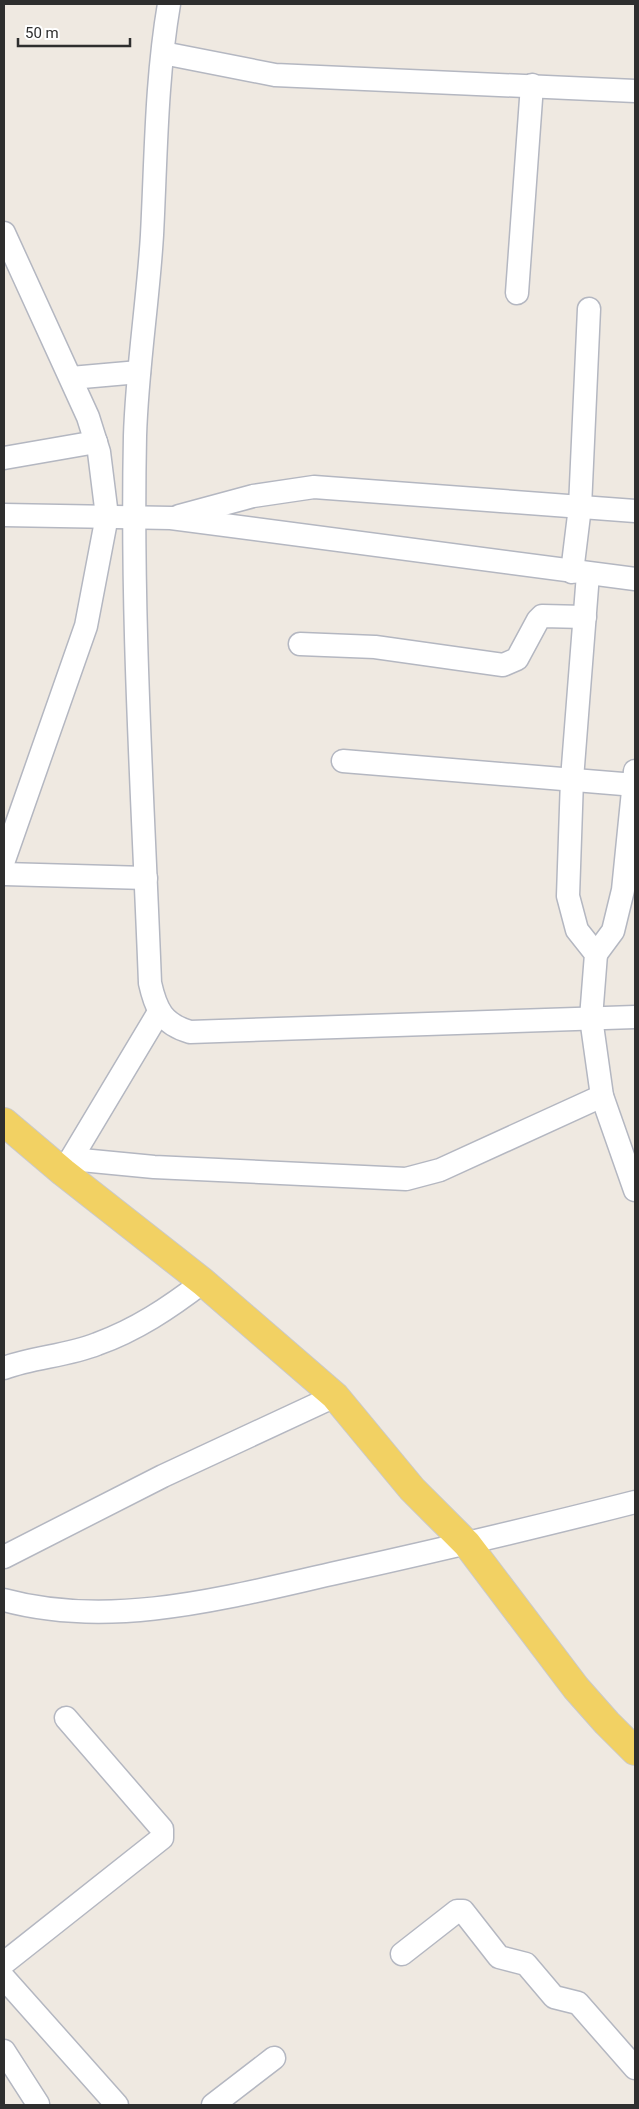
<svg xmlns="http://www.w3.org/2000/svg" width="639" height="2109" font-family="Roboto,sans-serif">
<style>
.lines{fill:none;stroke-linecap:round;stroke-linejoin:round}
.minor-casing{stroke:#b4b7c1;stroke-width:25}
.major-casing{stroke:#c9c9c9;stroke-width:30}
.minor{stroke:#fff;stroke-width:22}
.major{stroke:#f2d163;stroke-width:28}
</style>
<rect width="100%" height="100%" fill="#efe9e1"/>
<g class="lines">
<g class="minor-casing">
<g id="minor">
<path d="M169,4c-13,76 -13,154 -17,231 -4,67 -15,134 -17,201 -4,183 8,364 15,547 6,27 13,41 40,49l445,-15"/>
<path d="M163,53l112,22 360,16"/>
<path d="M4,233l84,184 11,35 8,64 -21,110 -82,234"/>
<path d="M517,293l15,-208"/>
<path d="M71,378l68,-6"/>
<path d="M4,458l92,-16"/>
<path d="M4,515l167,3 464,61"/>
<path d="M179,516l74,-20 61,-9 321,24"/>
<path d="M572,572l8,-65 9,-198"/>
<path d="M588,574l-16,205 -4,117 9,34 19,24 -5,64 11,78 33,94"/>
<path d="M300,644l75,3 128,18 14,-6 21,-39 4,-4 43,1"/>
<path d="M343,761l292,24"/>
<path d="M4,874l142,4"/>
<path d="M596,954l17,-23 10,-41 12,-119"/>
<path d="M71,1159l83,8 252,12 34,-9 162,-74"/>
<path d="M65,1169l94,-157"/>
<path d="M4,1368c30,-11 63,-12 93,-24 39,-14 72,-36 106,-62"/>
<path d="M4,1557l159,-81 172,-80"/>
<path d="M4,1600c110,30 228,-4 336,-28 99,-22 197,-45 295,-70"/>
<path d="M402,1954l55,-43h6l36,46 27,7 28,33 24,6 57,65"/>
<path d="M4,1963l158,-125v-9l-96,-111"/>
<path d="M4,1978l113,127"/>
<path d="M4,2051l34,53"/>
<path d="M213,2105l61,-47"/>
</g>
</g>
<g class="major-casing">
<path id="major" d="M4,1122l59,50 140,110 132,114 77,93 55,55 109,144 31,35 28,28"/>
</g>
<use href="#minor" class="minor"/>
<use href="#major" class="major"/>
</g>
<rect width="639" height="2109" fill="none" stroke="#2e2e2e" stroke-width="10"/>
<path d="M18 38v8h112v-8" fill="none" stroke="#2e2e2e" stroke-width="2.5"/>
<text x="25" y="38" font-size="15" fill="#2e2e2e" stroke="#ffffff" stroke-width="4" paint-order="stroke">50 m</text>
</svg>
